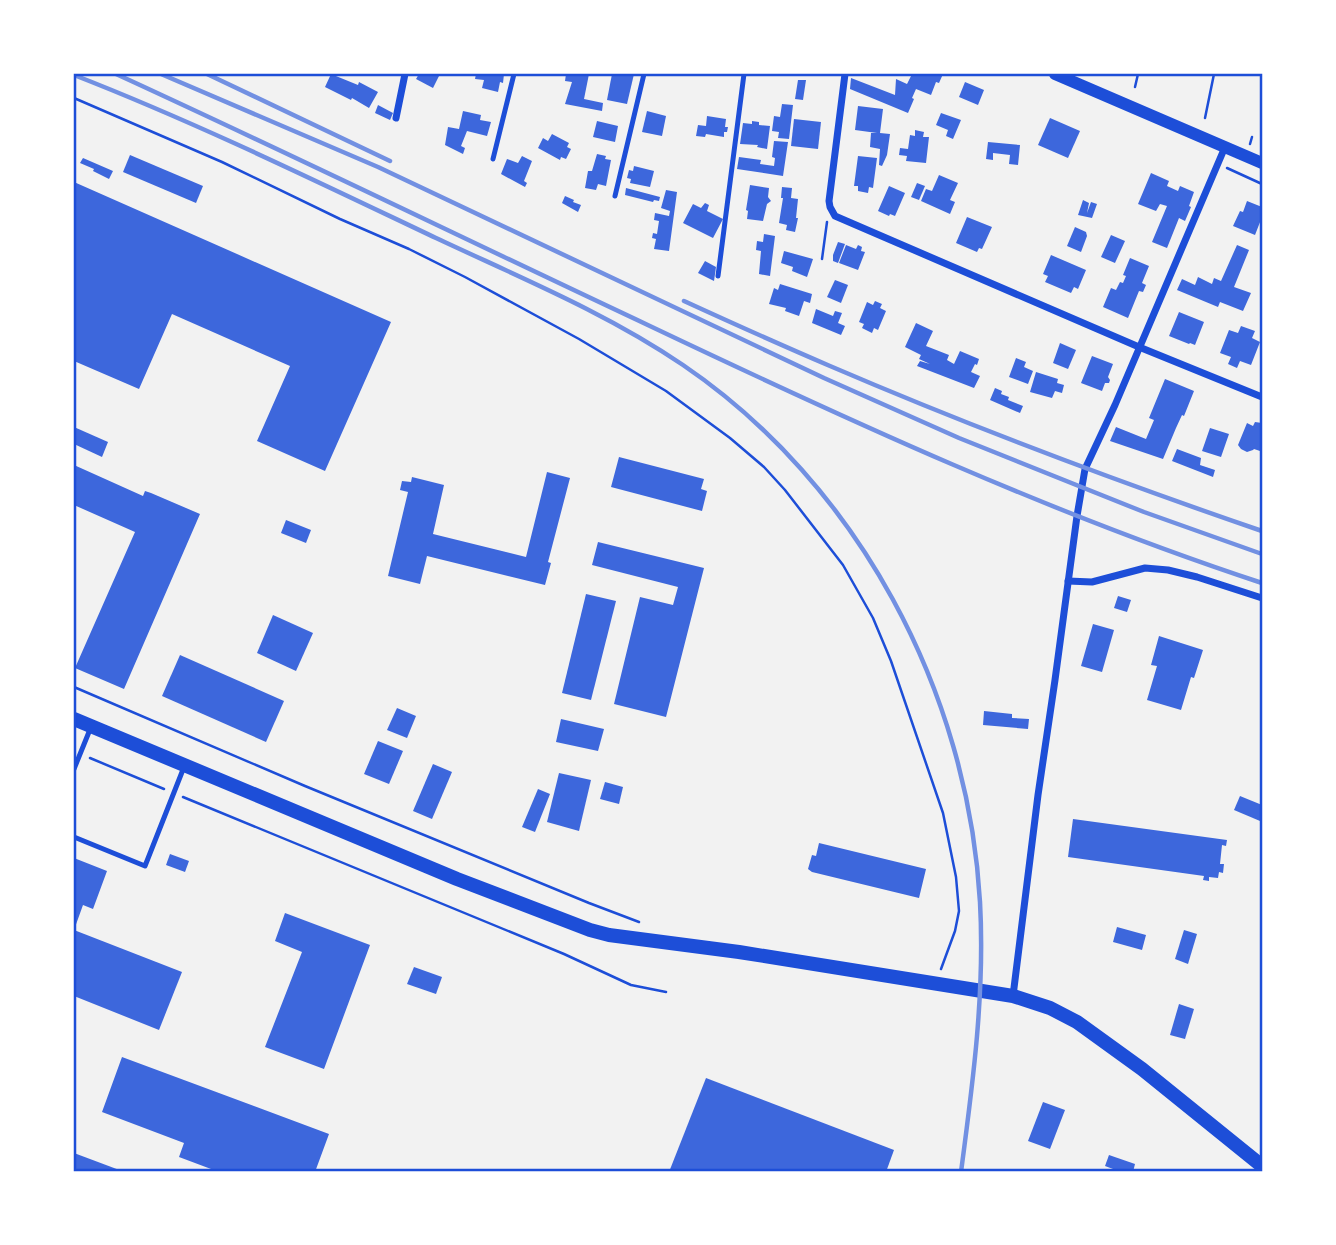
<svg xmlns="http://www.w3.org/2000/svg" width="1336" height="1245" font-family="Commissioner,sans-serif">
<style>
.building{fill:#3d67dc}
.lines{fill:none;stroke-linecap:round;stroke-linejoin:round}
.path{stroke:#1d4ed8;stroke-width:2.5}
.service{stroke:#1d4ed8;stroke-width:5}
.minor{stroke:#1d4ed8;stroke-width:7}
.tertiary{stroke:#1d4ed8;stroke-width:12}
.secondary{stroke:#1d4ed8;stroke-width:14}
.rail{stroke:#7290e2;stroke-width:4.5}
.neatline{fill:none;stroke:#1d4ed8;stroke-width:2.5}
</style>
<rect width="100%" height="100%" fill="#f2f2f2"/>
<g class="building">
<path d="M331,74l27,11 1,-3 19,10 -9,16 -17,-10 -1,2 -26,-13z"/>
<path d="M419,74h21l-7,14 -17,-9z"/>
<path d="M476,74h28l-1,9 -3,-1 -2,10 -16,-4 2,-8 -9,-1z"/>
<path d="M566,74h23l-5,25 19,4 -1,8 -37,-7 7,-22 -7,-1z"/>
<path d="M612,74h22l-7,30 -20,-4z"/>
<path d="M912,74h31l-4,9 -3,-1 -5,13 -15,-6 -4,9 2,1 -6,14 -58,-24 1,-11 44,17 1,-16 11,5z"/>
<path d="M798,80h8l-3,20 -8,-1z"/>
<path d="M965,82l19,8 -6,15 -19,-8z"/>
<path d="M782,104l11,1 -4,34 -11,-1 1,-6 -7,-1 2,-15 6,1z"/>
<path d="M378,105l15,8 -3,7 -15,-7z"/>
<path d="M858,106l25,3 -3,24 10,1 -3,21 -5,11 -3,-1 1,-16 -10,-2 1,-14h6l-22,-3z"/>
<path d="M463,111l18,4 -1,5 11,2 -4,14 -20,-5 -6,15 4,2 -2,6 -18,-9 3,-18 11,2z"/>
<path d="M647,111l19,5 -4,20 -20,-4z"/>
<path d="M941,113l20,7 -8,19 -7,-3 2,-6 -12,-5z"/>
<path d="M707,116l19,3 -1,8h3l-1,5h-3v5l-18,-3 -1,3 -9,-1 2,-11 8,1z"/>
<path d="M1050,118l30,13 -12,27 -30,-13z"/>
<path d="M794,119l27,3 -3,27 -27,-3z"/>
<path d="M597,121l21,5 -3,16 -22,-5z"/>
<path d="M752,121l7,1v3l11,1 -3,23 -10,-2 1,-2 -18,-1 3,-21 9,1z"/>
<path d="M915,130l9,2 -1,5h6l-3,26 -20,-2 1,-5 -8,-1 1,-7 8,1 2,-14 5,1z"/>
<path d="M552,134l17,9 -2,4 4,2 -5,10 -5,-2 -1,3 -22,-12 5,-10 5,3z"/>
<path d="M774,141l14,1 -5,34 -46,-7 2,-12 22,3 -1,4 14,2 1,-8 -3,-1z"/>
<path d="M988,142l32,3 -2,20 -9,-1 1,-9 -17,-2v7l-7,-1z"/>
<path d="M597,154l9,2 -1,3 6,1 -5,26 -8,-2 -2,6 -11,-2 3,-17h4z"/>
<path d="M130,155l73,31 -7,17 -73,-31z"/>
<path d="M522,156l10,5 -8,20 3,2 -2,4 -24,-13 6,-15 11,4z"/>
<path d="M858,156l19,2 -4,30 -4,-1 -1,6 -10,-2v-5h-4z"/>
<path d="M83,158l30,13 -4,8 -16,-8 1,-2 -14,-6z"/>
<path d="M634,166l20,5 -4,16 -20,-4 1,-4 -4,-1 2,-8 4,1z"/>
<path d="M1151,173l18,8 -2,5 11,5 2,-5 14,6 -5,14 2,1 -6,14 -6,-3 -12,30 -15,-6 15,-36 -7,-2 -4,7 -18,-7z"/>
<path d="M939,175l19,8 -8,17 5,2 -5,12 -29,-13 5,-12 6,2z"/>
<path d="M74,182l317,140 -66,149 -68,-30 33,-75 -118,-52 -33,75 -65,-28z"/>
<path d="M917,183l8,3 -6,14 -8,-3z"/>
<path d="M750,185l19,3 -1,9 3,4 -4,3 -4,17 -16,-2 1,-8 -2,-1z"/>
<path d="M889,186l16,7 -10,23 -5,-2 -1,2 -11,-5z"/>
<path d="M782,187l10,1 -1,10 7,1 -2,19h2l-3,14 -9,-2 1,-5 -8,-2 4,-25h-2z"/>
<path d="M626,188l34,9 -1,4 -5,-1 -1,2 -28,-7z"/>
<path d="M666,190l11,2 -8,59 -15,-2 2,-10 -4,-1 1,-5 4,1 2,-13 -5,-1 1,-7 14,3 1,-5 -9,-3z"/>
<path d="M565,196l9,4 -1,2 8,3 -3,7 -16,-9z"/>
<path d="M1083,200l6,3 -2,10 4,-11 6,2 -5,14 -14,-3z"/>
<path d="M1247,201l15,6v10l-7,18 -22,-9 7,-15 3,1z"/>
<path d="M705,203l4,2 -2,6 16,8 -10,19 -30,-15 10,-19 8,4z"/>
<path d="M967,217l25,10 -10,22 -3,-1 -2,4 -21,-9z"/>
<path d="M1075,227l11,5 1,4 -6,16 -14,-6z"/>
<path d="M764,234l11,2 -5,40 -11,-2 2,-23 -5,-1 1,-9 6,1z"/>
<path d="M1111,235l14,6 -10,22 -14,-6z"/>
<path d="M838,242l7,2 -7,19 -5,-2v-6z"/>
<path d="M846,245l10,4 2,-4 4,2 -1,4 4,1 -7,18 -19,-7z"/>
<path d="M1237,245l12,5 -15,37 17,6 -8,18 -23,-9 -2,5 -41,-17 5,-11 13,6 3,-8 14,7 2,-6 7,3z"/>
<path d="M784,251l29,8 -6,18 -15,-6 1,-4 -12,-4z"/>
<path d="M1051,255l35,15 -8,19 -4,-2 -3,6 -26,-11 3,-6 -5,-2z"/>
<path d="M1130,258l19,8 -7,17 4,2 -3,7 -4,-1 -11,27 -25,-11 8,-19 5,2 4,-8 3,1 3,-7 -3,-1z"/>
<path d="M705,261l11,6 -2,14 -16,-8z"/>
<path d="M835,280l13,5 -7,18 -14,-6z"/>
<path d="M780,284l32,10 -2,9 -6,-2 -5,15 -14,-5 1,-3 -17,-4 5,-16 4,2z"/>
<path d="M875,301l7,3 -2,4 6,3 -8,19 -4,-2 -2,5 -10,-5 2,-4 -5,-2 8,-20 6,3z"/>
<path d="M816,309l17,7 2,-5 7,2 -4,10 7,3 -4,9 -29,-12z"/>
<path d="M1179,312l25,10 -9,23 -5,-2 -1,1 -20,-8z"/>
<path d="M916,323l17,8 -7,15 23,9 -2,5 7,4 6,-13 19,8 -2,6 -2,-1 -4,8 9,4 -6,12 -57,-22 3,-5 10,3 -11,-5 2,-4 -16,-8z"/>
<path d="M1241,326l14,5 -3,7 8,4 -9,23 -11,-4 -3,7 -9,-4 3,-7 -11,-4 9,-23 9,3z"/>
<path d="M1060,343l16,7 -8,19 -15,-6z"/>
<path d="M1092,356l21,8 -5,13 2,3 -1,3h-4l-3,8 -21,-8z"/>
<path d="M1016,358l10,4 -2,5 9,4 -5,13 -19,-7z"/>
<path d="M1036,372l22,7 -1,4 7,2 -2,8 -7,-2 -3,7 -22,-6z"/>
<path d="M1165,379l29,12 -10,25 -2,-1 -6,13 -13,31 -53,-18 6,-14 30,12 8,-19 -5,-2z"/>
<path d="M995,388l7,3 -1,3 8,3 -1,3 15,6 -3,7 -30,-13z"/>
<path d="M1255,422l7,1v23l-2,5 -6,-2 -1,1 -6,2 -6,-3 -3,-4 9,-22 6,3z"/>
<path d="M74,427l34,15 -6,15 -28,-13z"/>
<path d="M1210,428l19,6 -8,23 -19,-6z"/>
<path d="M1177,449l24,9 -1,7 15,5 -2,7 -41,-16z"/>
<path d="M619,457l85,22 -3,10 6,2 -5,20 -91,-24z"/>
<path d="M74,465l69,31 2,-5 6,2 49,21 -76,175 -49,-21 60,-136 -61,-27z"/>
<path d="M547,472l23,6 -22,84 3,1 -6,22 -118,-29 -7,28 -32,-8 20,-84 -8,-2 2,-9 9,1 1,-5 32,8 -11,49 93,23z"/>
<path d="M286,520l25,10 -5,13 -25,-10z"/>
<path d="M598,542l106,26 -38,149 -52,-13 26,-107 33,8 5,-18 -86,-22z"/>
<path d="M586,594l30,7 -25,99 -29,-7z"/>
<path d="M1118,596l13,4 -4,12 -13,-4z"/>
<path d="M273,615l40,18 -17,38 -39,-18z"/>
<path d="M1093,624l21,6 -12,42 -21,-6z"/>
<path d="M1159,636l44,14 -9,28 -3,-1 -10,33 -34,-10 10,-34 -6,-1z"/>
<path d="M180,655l104,46 -18,41 -104,-46z"/>
<path d="M397,708l19,8 -9,22 -20,-8z"/>
<path d="M984,711l28,3v4l17,1 -1,10 -45,-4z"/>
<path d="M561,719l43,10 -6,22 -42,-9z"/>
<path d="M378,741l25,10 -14,33 -25,-10z"/>
<path d="M433,764l19,8 -20,47 -19,-8z"/>
<path d="M559,773l32,7 -12,51 -32,-9z"/>
<path d="M605,782l18,5 -4,17 -19,-5z"/>
<path d="M538,789l12,5 -15,38 -13,-5z"/>
<path d="M1240,796l22,9v12l-2,4 -26,-11z"/>
<path d="M1073,819l154,21 -1,6 -4,-1 -2,19h4l-1,9 -4,-1 -1,6 -9,-1v4l-6,-1 1,-4 -136,-19z"/>
<path d="M819,843l107,26 -7,29 -107,-26 -4,-3 4,-14 4,1z"/>
<path d="M170,854l19,7 -4,11 -19,-7z"/>
<path d="M74,858l33,13 -14,38 -10,-4 -9,25z"/>
<path d="M285,913l85,32 -46,124 -59,-22 37,-95 -27,-11z"/>
<path d="M1117,927l29,8 -4,15 -29,-8z"/>
<path d="M74,930l108,42 -23,58 -85,-34z"/>
<path d="M1184,930l13,4 -9,30 -13,-5z"/>
<path d="M414,967l28,10 -6,17 -29,-10z"/>
<path d="M1179,1004l15,5 -9,30 -15,-4z"/>
<path d="M122,1057l207,77 -14,38h-96l-40,-15 5,-14 -82,-31z"/>
<path d="M706,1078l188,72 -8,22h-217z"/>
<path d="M1043,1102l22,8 -15,39 -22,-8z"/>
<path d="M74,1153l48,18v1h-48z"/>
<path d="M1109,1155l26,9 -2,8h-12l-16,-6z"/>
</g>
<g class="lines">
<g class="path">
<path d="M1135,87l3,-13"/>
<path d="M74,98l148,64 118,57 69,30 56,28 114,62 87,52 64,47 34,29 21,23 58,75 30,53 18,43 52,152 13,64 3,34 -4,20 -14,38"/>
<path d="M1205,118l9,-44"/>
<path d="M1250,144l2,-7"/>
<path d="M1227,168l35,16"/>
<path d="M822,259l5,-37"/>
<path d="M74,687l231,99 284,117 50,19"/>
<path d="M90,758l74,31"/>
<path d="M183,797l381,157 67,31 35,7"/>
</g>
<g class="service">
<path d="M493,159l21,-85"/>
<path d="M615,196l29,-122"/>
<path d="M718,276l26,-202"/>
<path d="M74,769l17,-42"/>
<path d="M74,837l71,29 39,-99"/>
</g>
<g class="minor">
<path d="M845,74l-16,127 1,6 5,9 304,131 123,50"/>
<path d="M396,118l9,-44"/>
<path d="M1068,581l24,1 53,-14 23,2 29,7 65,21"/>
<path d="M1013,996l25,-201 17,-115 22,-164 8,-47 30,-64 110,-258"/>
</g>
<path class="tertiary" d="M1055,74l207,89"/>
<path class="secondary" d="M74,719l383,160 133,51 19,5 130,17 274,44 37,12 27,14 65,47 120,97"/>
<g class="rail">
<path d="M116,74c179,82 357,169 536,253 200,95 400,187 610,256"/>
<path d="M161,74l217,93 446,211 135,60 185,74 118,42"/>
<path d="M207,74l183,87"/>
<path d="M74,75c123,48 242,106 362,163 83,39 171,75 247,127 175,119 285,326 297,537 5,91 -7,180 -19,270"/>
<path d="M684,301c48,22 97,44 146,65 142,61 286,115 432,165"/>
</g>
</g>
<rect width="1336" height="1245" fill="none" stroke="#ffffff" stroke-width="150"/>
<rect x="75" y="75" width="1186" height="1095" class="neatline"/>
</svg>
